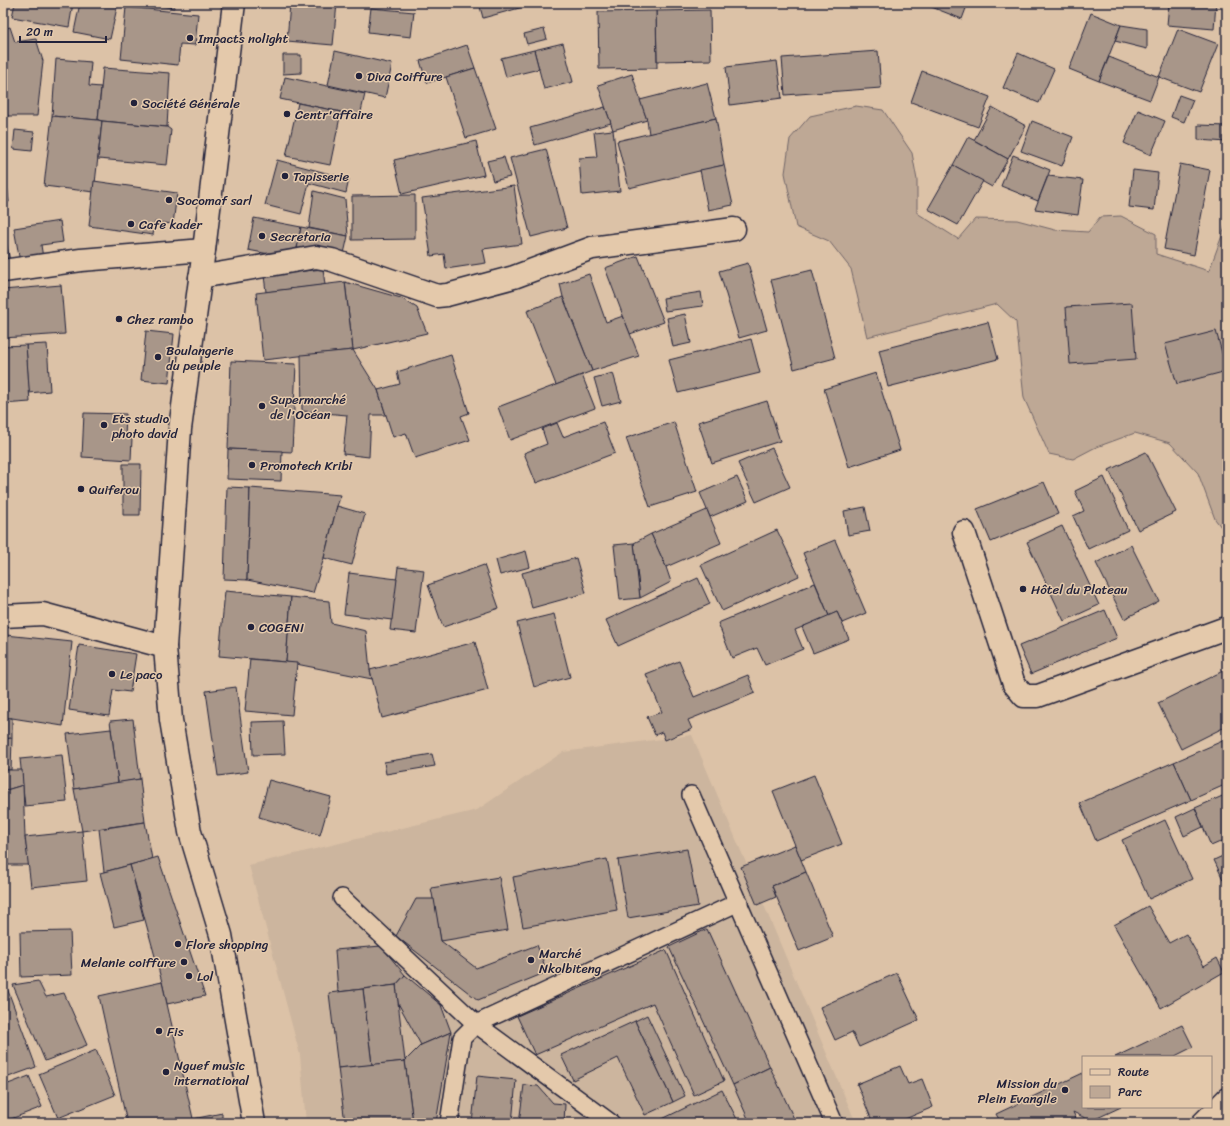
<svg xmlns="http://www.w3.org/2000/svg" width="1230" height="1126" font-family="Sriracha,sans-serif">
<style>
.built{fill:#ccb59e}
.green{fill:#bea895;stroke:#706568}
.building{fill:#a89689;stroke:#22223b}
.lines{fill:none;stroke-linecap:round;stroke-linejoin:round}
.lane-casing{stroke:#22223b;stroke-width:20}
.street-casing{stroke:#22223b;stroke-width:25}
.secondary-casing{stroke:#22223b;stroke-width:25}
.primary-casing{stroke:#22223b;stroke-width:25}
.lane{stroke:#e4c9ab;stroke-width:17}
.street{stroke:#e4c9ab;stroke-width:22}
.secondary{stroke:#e4c9ab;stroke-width:22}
.primary{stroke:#e4c9ab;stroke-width:22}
.poi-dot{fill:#22223b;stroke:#e4c9ab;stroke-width:1.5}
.labels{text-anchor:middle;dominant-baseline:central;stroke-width:3;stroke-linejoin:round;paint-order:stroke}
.poi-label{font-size:13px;fill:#22223b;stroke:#e4c9ab;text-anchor:start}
</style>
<rect width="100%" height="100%" fill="#dcc2a7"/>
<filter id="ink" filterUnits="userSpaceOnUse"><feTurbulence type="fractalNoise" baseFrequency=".025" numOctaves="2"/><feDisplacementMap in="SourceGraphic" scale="8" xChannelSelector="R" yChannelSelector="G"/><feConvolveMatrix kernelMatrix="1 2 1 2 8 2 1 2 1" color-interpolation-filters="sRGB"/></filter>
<g filter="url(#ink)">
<path class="built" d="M692,735l164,388h-550l-6,-68 -51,-190 228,-55 86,-58z"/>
<path class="green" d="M856,106l27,4 29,43 5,27v33l41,26 17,-20 42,1 38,10 33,2 12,-15 21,-1 35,18v20l53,17 18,-49v313l-12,-16 -17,-46 -28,-30 -35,-10 -41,15 -21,11 -24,-5 -25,-56 -8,-76 -19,-18 -130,33 -16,-68 -22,-28 -33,-14 -11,-54 5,-34 20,-23z"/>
<g class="building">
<path d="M15,3h58l-4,24 -57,-10z"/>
<path d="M80,3h38l-8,36 -36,-7z"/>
<path d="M141,3h34l-1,5z"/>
<path d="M290,3h47l-4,42 -46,-4z"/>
<path d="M479,3h54l1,1 -51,14z"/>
<path d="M930,3h38l-6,16 -33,-13z"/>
<path d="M1169,3h47l-2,26 -47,-4z"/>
<path d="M126,7l72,7 -3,31 -15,-1 -2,21 -57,-6z"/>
<path d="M371,8l43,4 -3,25 -43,-5z"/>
<path d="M710,10l1,50 -54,1 -1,-50z"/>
<path d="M656,11l1,57 -58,1 -1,-57z"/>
<path d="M1091,13l30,12 -22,56 -30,-12z"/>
<path d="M1121,25l26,4v20l-32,-8z"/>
<path d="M10,27l5,15 21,-3 7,22 -6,55h-29l-5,-8v-79z"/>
<path d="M544,29l3,10 -20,5 -3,-10z"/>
<path d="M1178,29l40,15 -19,48 -40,-15z"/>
<path d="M563,43l10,39 -29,7 -10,-39z"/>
<path d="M467,45l8,23 -48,15 -7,-22z"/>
<path d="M534,50l5,19 -33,8 -5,-19z"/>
<path d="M335,51l57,13 -7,34 -57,-13z"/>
<path d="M878,51l3,37 -96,7 -3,-37z"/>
<path d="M1018,53l36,16 -15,34 -36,-15z"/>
<path d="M283,55h18v18l-18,1z"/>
<path d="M1109,57l50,20 -9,23 -51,-19z"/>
<path d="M56,59l35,3 -2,24 12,1 -3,33 -46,-4z"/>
<path d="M777,61l5,37 -52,7 -4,-38z"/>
<path d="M103,68l67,5 -3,54 -65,-6 -4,-1z"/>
<path d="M475,68l21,61 -30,9 -20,-61z"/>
<path d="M922,71l68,26 -12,30 -67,-25z"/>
<path d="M632,74l15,46 -34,10 -15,-45z"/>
<path d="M285,77l80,17 -5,22 -80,-17z"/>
<path d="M707,83l9,35 -67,16 -2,-14 -7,-20z"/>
<path d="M1179,95l14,5 -9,22 -13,-5z"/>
<path d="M298,103l43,9 -11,53 -44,-9z"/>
<path d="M605,107l6,16 -76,22 -5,-17z"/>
<path d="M992,107l34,19 -18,33 -34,-19z"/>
<path d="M1138,110l27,11 -14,34 -27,-12z"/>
<path d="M52,116l46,4 4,1 -8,71 -50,-6z"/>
<path d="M716,118l8,47 -95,23 -12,-47z"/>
<path d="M102,121l65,6 4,3 -4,35 -69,-6z"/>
<path d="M1032,121l41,16 -11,29 -41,-15z"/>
<path d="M1198,125l29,1v16l-29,-2z"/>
<path d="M15,130l19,2 -2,19 -19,-2z"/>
<path d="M613,130l7,61 -38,4 -3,-37 18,-1 -3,-25z"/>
<path d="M968,137l40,22 -16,28 -39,-22z"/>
<path d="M476,141l8,34 -82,19 -8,-34z"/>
<path d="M546,149l21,79 -36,9 -21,-79z"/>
<path d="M1013,155l37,15 -12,31 -37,-15z"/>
<path d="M504,157l6,20 -17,4 -6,-20z"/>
<path d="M277,160l72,19 -3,14 -37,-10 -8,31 -36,-9z"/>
<path d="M1180,164l30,6 -16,85 -30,-6z"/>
<path d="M724,165l9,40 -25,5 -8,-40z"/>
<path d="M953,165l30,16 -25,44 -30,-16z"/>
<path d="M5,166l4,36 -6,1v-36z"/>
<path d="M1133,170l25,3 -4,37 -25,-3z"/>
<path d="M1048,176l35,4 -5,35 -43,-6z"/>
<path d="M94,181l83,12 -4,31 -18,-2 -2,13 -64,-9z"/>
<path d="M514,186l8,58 -39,5 3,14 -40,6 -2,-15 -13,2 -9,-58z"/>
<path d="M314,191l31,8 3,37 -39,-8z"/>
<path d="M415,195v44l-63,1v-44z"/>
<path d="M254,218l47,9 -6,32 -47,-9z"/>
<path d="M60,221l3,21 -22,3 2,13 -23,4 -6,-34z"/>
<path d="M301,227l47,9 -5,22 -46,-9z"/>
<path d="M5,237l5,24 -7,1v-24z"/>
<path d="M638,256l26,66 -34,12 -25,-66z"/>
<path d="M748,263l19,67 -28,8 -20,-67z"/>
<path d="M323,269l2,16 -59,7 -2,-17z"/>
<path d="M812,270l23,88 -41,11 -23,-89z"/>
<path d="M589,274l17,48 17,-6 16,40 -47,15 -29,-74 -3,-13z"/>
<path d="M345,282l56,16 16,10 10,25 -74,17z"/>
<path d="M345,282l8,68 -90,10 -7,-67z"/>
<path d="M61,285l4,49 -62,4v-48z"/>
<path d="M701,292l2,14 -38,5 -2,-13z"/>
<path d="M563,297l29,74 -36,14 -29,-74z"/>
<path d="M1132,303l4,56 -66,5 -4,-57z"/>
<path d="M685,314l6,29 -18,4 -6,-29z"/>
<path d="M988,322l10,37 -110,28 -9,-37z"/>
<path d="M146,331l28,3 -5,49 -28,-3z"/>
<path d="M1216,331l11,40 -50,13 -12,-40z"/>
<path d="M751,339l9,34 -82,20 -9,-33z"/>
<path d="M47,344l3,47 -21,2 -3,-48z"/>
<path d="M26,345l4,57 -27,2v-37h1l-1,-21z"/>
<path d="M353,350l25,40 8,25h-15l-2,42 -26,-3 4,-39 -45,-4 -1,-56z"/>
<path d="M451,355l18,58 -8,3 9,24 -55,18 -9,-25 -13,4 -15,-47 22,-6 -3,-12z"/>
<path d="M231,361l65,3 -4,88 -64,-3z"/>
<path d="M613,373l8,28 -19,5 -8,-28z"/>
<path d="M876,373l24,77 -51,17 -25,-78z"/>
<path d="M582,375l13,33 -85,32 -12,-33z"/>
<path d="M767,401l13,40 -68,22 -14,-41z"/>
<path d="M84,413l42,1 -1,24h7l-1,22 -49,-3z"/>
<path d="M603,422l12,31 -79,30 -12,-30 23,-9 -5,-15 15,-6 6,14z"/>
<path d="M674,422l23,70 -47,15 -24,-69z"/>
<path d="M772,448l18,39 -34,15 -18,-39z"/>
<path d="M228,449l54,2 -1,30 -54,-2z"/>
<path d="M1146,452l30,60 -38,18 -29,-60z"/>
<path d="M123,464h18l-1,51h-17z"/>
<path d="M737,477l11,24 -38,16 -10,-24z"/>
<path d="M1104,477l24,53 -40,19 -15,-33 11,-5 -9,-20z"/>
<path d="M1044,482l14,32 -67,28 -14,-33z"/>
<path d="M227,487l23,1 -3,92 -23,-1z"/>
<path d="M250,488l91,7 -4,11 -13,52 -11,35 -66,-13z"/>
<path d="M337,506l28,8 -13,51 -28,-7z"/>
<path d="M865,507l5,24 -22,4 -4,-24z"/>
<path d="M707,510l14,33 -55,24 -15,-33z"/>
<path d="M1062,526l37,79 -35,16 -37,-79z"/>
<path d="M777,530l22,46 -77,35 -21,-46z"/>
<path d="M651,534l15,33 5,15 -31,16 -6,-55z"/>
<path d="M835,540l31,73 -24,10 -5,-11 -8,4 -26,-63z"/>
<path d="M634,543l6,55 -20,2 -6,-55z"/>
<path d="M1131,545l28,56 -35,18 -28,-56z"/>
<path d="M526,551l4,16 -30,8 -4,-15z"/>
<path d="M576,558l10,35 -54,15 -10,-35z"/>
<path d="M484,565l15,43 -56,19 -15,-42z"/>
<path d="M398,567l26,3 -8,63 -26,-3z"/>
<path d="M349,573l48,6 -5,41 -48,-6z"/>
<path d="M698,578l12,26 -92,42 -12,-26z"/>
<path d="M815,583l14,33 -34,14 8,19 -38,16 -8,-17 -25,10 -14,-35z"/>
<path d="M225,591l66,6 -5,65 -67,-6z"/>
<path d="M291,597l38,4 2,22 35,8 4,39 2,9 -86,-17z"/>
<path d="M1105,610l12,28 -86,36 -12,-28z"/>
<path d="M837,612l12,27 -36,14 -11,-26z"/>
<path d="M554,614l16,63 -36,10 -17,-64z"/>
<path d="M6,635l66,7 -9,84 -51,-8h-9v-54z"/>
<path d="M475,642l13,48 -106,28 -12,-48z"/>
<path d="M79,645l57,9 -6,38 -17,-2 -4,26 -40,-6z"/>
<path d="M250,659l47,4 -5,52 -47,-4z"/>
<path d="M679,661l15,36 54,-22 7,18 -67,27 4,9 -27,11 -3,-8 -7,3 -8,-18 15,-5 -16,-38z"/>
<path d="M1227,669v57l-46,23 -23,-46z"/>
<path d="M236,687l12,85 -30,4 -12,-85z"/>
<path d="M3,718h9v20l-9,1z"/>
<path d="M133,719l7,60 -22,4 -8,-62z"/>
<path d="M283,721l2,33 -32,1 -1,-33z"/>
<path d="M111,729l7,54 -44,6 -7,-55z"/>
<path d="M12,738l-1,32h-8v-31z"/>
<path d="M1227,739v45l-36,16 -17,-38z"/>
<path d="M432,754l3,12 -49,8 -2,-12z"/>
<path d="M62,755l5,47 -42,4 -5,-47z"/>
<path d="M1174,762l17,38 -95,41 -16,-38z"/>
<path d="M3,770h19l1,15 -20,6z"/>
<path d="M814,775l28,69 -41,16 -28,-69z"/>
<path d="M140,779l5,43 -63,9 -8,-42z"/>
<path d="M269,780l62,17 -11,38 -61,-18z"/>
<path d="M23,785l2,52 4,28h-24l-2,-7v-67z"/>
<path d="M1227,794v45l-16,7 -16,-38z"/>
<path d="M1195,808l8,19 -19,9 -8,-19z"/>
<path d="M1165,820l27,59 -43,20 -27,-59z"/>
<path d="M145,822l7,37 -48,13 -5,-43z"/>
<path d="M82,831l5,50 -56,6 -6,-50z"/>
<path d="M795,845l11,27 -34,14 4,11 -19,8 -16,-38z"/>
<path d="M687,849l11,57 -70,12 -10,-58z"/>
<path d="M1227,854v34l-13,-28z"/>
<path d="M158,857l47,139 -38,8 -5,-22 -32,-117z"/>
<path d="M607,859l10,51 -94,17 -10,-50z"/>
<path d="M130,865l14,55 -30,7 -14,-54z"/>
<path d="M806,872l27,65 -34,14 -27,-65z"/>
<path d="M499,877l9,53 -67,11 -10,-53z"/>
<path d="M416,899h18l7,42 35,27 61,-23 10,27 -69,28 -82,-64z"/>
<path d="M1148,906l21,37 17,-9 18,32 13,-8 7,14 -63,36 -47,-83z"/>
<path d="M707,929l63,138 -37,18 -64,-138z"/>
<path d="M70,931l2,44 -51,2 -1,-45z"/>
<path d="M381,946l24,29 -9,10 -58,7 -3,-42z"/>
<path d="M666,950l58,131 -30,14 -41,-92 -118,52 -18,-39z"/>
<path d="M897,973l22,47 -60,27 -7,-15 -17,8 -15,-33z"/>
<path d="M405,975l36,30 10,27 -30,13 -23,-42 -2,-18z"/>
<path d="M3,977l33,90 -33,12z"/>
<path d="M38,981l8,16 18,-4 23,52 -42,16 -32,-76z"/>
<path d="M162,982l32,141h-67l-28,-127z"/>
<path d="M396,985l9,76 -33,4 -9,-76z"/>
<path d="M363,989l9,76 -34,3 -9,-75z"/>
<path d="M647,1015l38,81 -12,6 -38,-81z"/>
<path d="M635,1021l38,81 -28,13 -27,-57 -45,22 -12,-25z"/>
<path d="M1182,1025l11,22 -18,9 1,1h-61z"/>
<path d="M451,1032l-15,91h-23l-8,-62 16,-16z"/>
<path d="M96,1050l19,45 -57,23 -19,-44z"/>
<path d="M405,1061l8,62h-68l-7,-55z"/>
<path d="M900,1066l8,18 14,-5 11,28 -37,16h-23l-16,-39z"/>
<path d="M770,1067l26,56h-46l-17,-38z"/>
<path d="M1083,1073v34h38l-30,14 -18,-9 5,11h-77l-5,-9z"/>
<path d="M29,1076l13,31 -39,15v-36z"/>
<path d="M477,1076l39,4 -4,43h-40z"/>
<path d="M524,1085l14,1 15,17 12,1 -1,19h-45z"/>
<path d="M722,1090l17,33h-85z"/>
<path d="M222,1113v10h-28l-1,-4z"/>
</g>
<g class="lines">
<g class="lane-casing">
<g id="lane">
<path d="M691,795l143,328"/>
<path d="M342,898l134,126 135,99"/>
<path d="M449,1123l13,-85 14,-14 263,-122"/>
</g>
</g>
<g class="street-casing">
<g id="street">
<path d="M3,271l78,-11 123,-10"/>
<path d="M200,277l116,-20 16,3 105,36 10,-1 67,-18 78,-29 142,-19"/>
<path d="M964,532l50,152 10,12h14l185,-67 4,1"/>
<path d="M3,616l40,-2 122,33"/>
</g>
</g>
<g class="secondary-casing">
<path id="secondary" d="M1203,1123l24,-24"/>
</g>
<g class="primary-casing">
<path id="primary" d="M234,3l-30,247 -24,179 -15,218 6,73 19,112 31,103 33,188"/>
</g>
<use href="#lane" class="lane"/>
<use href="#street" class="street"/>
<use href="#secondary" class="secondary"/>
<use href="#primary" class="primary"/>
</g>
</g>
<g class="poi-dot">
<circle cx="190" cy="38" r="4"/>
<circle cx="359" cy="76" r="4"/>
<circle cx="134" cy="103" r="4"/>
<circle cx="287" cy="114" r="4"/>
<circle cx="285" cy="176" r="4"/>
<circle cx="169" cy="200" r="4"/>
<circle cx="131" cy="224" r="4"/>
<circle cx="262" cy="236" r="4"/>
<circle cx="119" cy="319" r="4"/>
<circle cx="158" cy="357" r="4"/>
<circle cx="262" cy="406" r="4"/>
<circle cx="104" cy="425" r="4"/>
<circle cx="252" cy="465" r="4"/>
<circle cx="81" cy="489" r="4"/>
<circle cx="1023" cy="589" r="4"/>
<circle cx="251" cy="627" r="4"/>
<circle cx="112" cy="674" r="4"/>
<circle cx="178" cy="944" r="4"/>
<circle cx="531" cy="960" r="4"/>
<circle cx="184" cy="962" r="4"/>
<circle cx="189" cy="976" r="4"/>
<circle cx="159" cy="1031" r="4"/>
<circle cx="166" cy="1072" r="4"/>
<circle cx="1065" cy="1090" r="4"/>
</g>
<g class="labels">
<g class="poi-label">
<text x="198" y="38">Impacts nolight</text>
<text x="367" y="76">Diva Coiffure</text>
<text x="142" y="103">Société Générale</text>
<text x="295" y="114">Centr'affaire</text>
<text x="293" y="176">Tapisserie</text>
<text x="177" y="200">Socomaf sarl</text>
<text x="139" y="224">Cafe kader</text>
<text x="270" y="236">Secretaria</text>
<text x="127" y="319">Chez rambo</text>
<text x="166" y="350">Boulangerie<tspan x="166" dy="15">du peuple</tspan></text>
<text x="270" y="399">Supermarché<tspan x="270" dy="15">de l'Océan</tspan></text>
<text x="112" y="418">Ets studio<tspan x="112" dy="15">photo david</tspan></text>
<text x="260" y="465">Promotech Kribi</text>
<text x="89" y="489">Quiferou</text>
<text x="1031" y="589">Hôtel du Plateau</text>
<text x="259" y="627">COGENI</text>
<text x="120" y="674">Le paco</text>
<text x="186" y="944">Flore shopping</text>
<text x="539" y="953">Marché<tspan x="539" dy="15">Nkolbiteng</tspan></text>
<text x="176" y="962" text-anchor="end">Melanie coiffure</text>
<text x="197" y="976">Lol</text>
<text x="167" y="1031">Fis</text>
<text x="174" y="1065">Nguef music<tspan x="174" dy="15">international</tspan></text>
<text x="1057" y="1083" text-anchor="end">Mission du<tspan x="1057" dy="15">Plein Evangile</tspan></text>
</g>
</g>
<rect width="1230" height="1126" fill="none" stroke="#e4c9ab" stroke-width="16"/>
<rect x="8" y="8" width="1214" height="1110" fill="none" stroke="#22223b" stroke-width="1.5" filter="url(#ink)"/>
<rect x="1082" y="1056" width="130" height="52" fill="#e4c9ab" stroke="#96867e"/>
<rect x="1090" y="1069" width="20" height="6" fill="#e4c9ab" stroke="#96867e"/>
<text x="1118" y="1076" font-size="12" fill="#22223b">Route</text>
<rect x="1090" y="1086" width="20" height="12" fill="#bea895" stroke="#96867e"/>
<text x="1118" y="1096" font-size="12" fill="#22223b">Parc</text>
<path d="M20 36v6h86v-6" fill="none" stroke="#22223b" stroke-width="2"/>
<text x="26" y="36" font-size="12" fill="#22223b" stroke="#e4c9ab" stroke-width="3" paint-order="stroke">20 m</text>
</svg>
